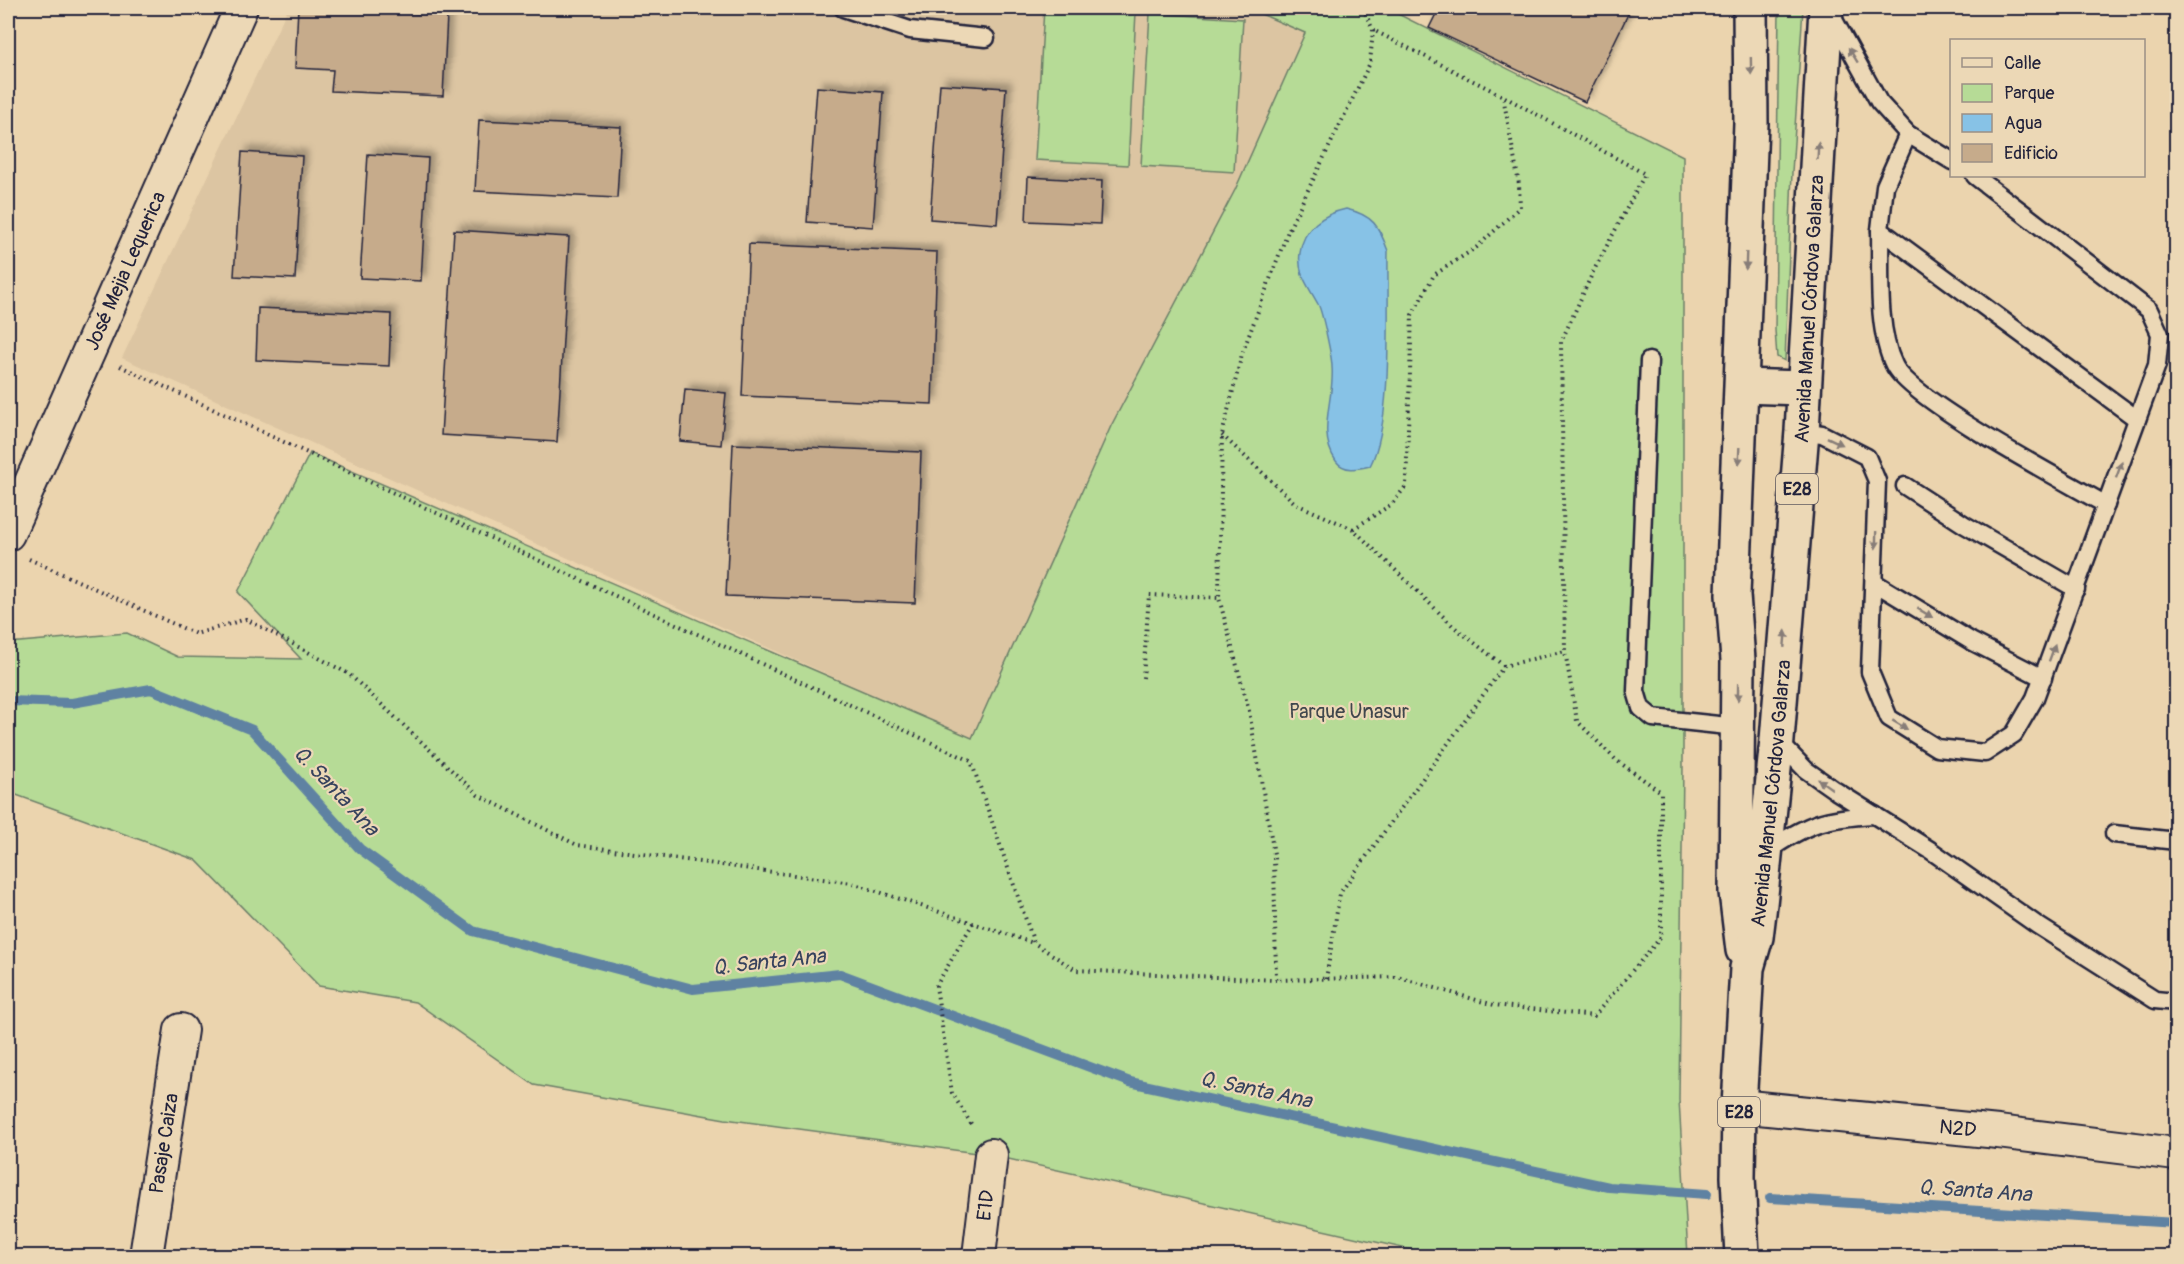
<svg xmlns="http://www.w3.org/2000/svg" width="2184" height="1264" font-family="Pangolin,sans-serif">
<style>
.built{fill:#dcc5a2}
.green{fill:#b6db96;stroke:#6c7e68;stroke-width:1.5}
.water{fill:#87c2e6;stroke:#5f82a2;stroke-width:1.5}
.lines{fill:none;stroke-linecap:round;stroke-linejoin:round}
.stream{stroke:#5f82a2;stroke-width:10}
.building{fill:#c6ab8b;stroke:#22223b;stroke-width:1.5;filter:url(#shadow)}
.service-casing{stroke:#22223b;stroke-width:21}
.minor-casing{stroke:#22223b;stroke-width:36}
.primary-casing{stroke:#22223b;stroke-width:38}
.path{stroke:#22223b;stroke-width:4;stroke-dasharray:1.5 4.5;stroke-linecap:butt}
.service{stroke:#ecd8b6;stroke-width:16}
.minor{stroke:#ecd8b6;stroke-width:32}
.primary{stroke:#ecd8b6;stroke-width:33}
.oneway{fill:#877d78}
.labels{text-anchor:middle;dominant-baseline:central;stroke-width:4.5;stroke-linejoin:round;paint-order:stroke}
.shield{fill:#ecd8b6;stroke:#5f5960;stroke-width:1.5}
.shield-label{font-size:18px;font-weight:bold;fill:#22223b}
.street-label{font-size:20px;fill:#22223b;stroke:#ecd8b6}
.park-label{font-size:20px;fill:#40474d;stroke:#ecd8b6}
.water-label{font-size:21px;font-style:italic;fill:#36425d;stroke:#ecd8b6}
</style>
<defs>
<filter id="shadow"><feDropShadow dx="5.5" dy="-5.5" stdDeviation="3" flood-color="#0004"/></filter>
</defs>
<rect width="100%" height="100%" fill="#ebd4ae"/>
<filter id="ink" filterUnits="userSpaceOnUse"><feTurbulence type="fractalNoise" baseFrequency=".0167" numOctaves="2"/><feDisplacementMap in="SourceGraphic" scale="12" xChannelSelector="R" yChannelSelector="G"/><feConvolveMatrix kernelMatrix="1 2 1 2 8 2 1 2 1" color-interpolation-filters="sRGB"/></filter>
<g filter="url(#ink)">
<path class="built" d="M288,8h959l58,25 -70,157 -124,236 -139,313 -850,-381z"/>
<g class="green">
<path d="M1044,8l92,4 -8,153 -93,-5z"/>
<path d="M1247,8h139l297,148v609l-4,335 9,156h-250l-447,-101 -266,-36 -191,-34 -119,-83 -96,-16 -123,-126 -188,-68v-149l119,-10 51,24 123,2 -63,-67 72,-139 662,285 139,-312 124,-236 70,-157z"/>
<path d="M1779,8h24l-11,164 -7,189 -8,-4 -2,-27z"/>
<path d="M1150,13l93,6 -9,153 -93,-6z"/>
</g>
<path class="water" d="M1346,209c27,6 33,17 42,42 -1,55 6,169 -18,215 -12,3 -26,6 -34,-5 -20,-29 -1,-62 -4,-94 0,-10 -10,-56 -14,-63 -9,-17 -21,-30 -18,-51 3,-25 23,-39 46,-44z"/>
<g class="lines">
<g class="stream">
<path d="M8,701l64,2 79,-14 101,41 108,119 113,82 220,58 147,-15 290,108 479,105 98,7"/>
<path d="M1770,1198l406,25"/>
</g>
</g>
<g class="building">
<path d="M298,8l149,7 -4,81 -112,-5 2,-21 -38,-2z"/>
<path d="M1439,8h192l-46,94 -156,-74z"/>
<path d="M940,84l66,4 -9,136 -67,-5z"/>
<path d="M817,87l66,5 -10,135 -66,-5z"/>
<path d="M479,120l142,7 -4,71 -142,-7z"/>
<path d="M242,152l60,4 -7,123 -61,-3z"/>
<path d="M368,154l60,4 -7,123 -61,-3z"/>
<path d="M1028,177l74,4 -2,43 -74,-3z"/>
<path d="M454,230l115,7 -12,205 -116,-7z"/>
<path d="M749,244l188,8 -5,152 -190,-8z"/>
<path d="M258,308l133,6 -2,52 -133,-6z"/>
<path d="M685,389l41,4 -5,52 -41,-4z"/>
<path d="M733,444l188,8 -6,151 -189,-7z"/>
</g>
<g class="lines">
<g class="service-casing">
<g id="service">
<path d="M843,8l67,22 76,8"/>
<path d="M1833,18l46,84 29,32 44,27"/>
<path d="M1908,134l-23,52 -5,44 257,189"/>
<path d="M1880,230c1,41 -4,98 14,135 16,35 171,116 212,140"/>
<path d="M1649,361l-13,330 5,17 12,10 84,9"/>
<path d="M1802,431l20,3 45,23 10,24 -7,191 19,46 48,30 48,5 29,-19 21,-36 122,-333 3,-31 -11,-24 -174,-134"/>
<path d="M1905,486l60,39 111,64"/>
<path d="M1875,583l96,58 72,37"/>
<path d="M1777,740l29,30 30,21 94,59 107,75 118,75 21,2"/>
<path d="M2114,834l62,7"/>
<path d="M1767,851c43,-29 57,-33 108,-36"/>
</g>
</g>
<g class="minor-casing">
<g id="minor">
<path id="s1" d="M8,534l233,-526"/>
<path id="s2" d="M1739,1106l259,26 178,22"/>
<path id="s3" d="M146,1256l35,-226"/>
<path id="s4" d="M979,1256l12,-101"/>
</g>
</g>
<g class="primary-casing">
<g id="primary">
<path d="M1742,386l60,2"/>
<path d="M1743,950l-7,-58 2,-232 -5,-65 18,-472 -1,-115"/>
<path id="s5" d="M1742,1256l-4,-79 1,-71 8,-138 9,-31 4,-33 17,-164 25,-309 24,-423"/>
</g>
</g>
<g class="path">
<path d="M1363,8l10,22 -3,33 -82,168 -46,123 -20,81 -3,163 30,113 25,143 2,126 121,-3 97,28 100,11 67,-79v-145l-45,-32 -39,-39 -12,-70 -4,-309 32,-70 52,-98 -142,-78 -130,-66"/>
<path d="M120,366l851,395 63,182 42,27 200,10"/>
<path d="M1222,435l74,69 57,25 100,97 51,40"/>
<path d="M1353,529l39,-25 14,-18 6,-171 22,-40 43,-28 43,-40 -1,-23 -16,-88"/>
<path d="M29,559l167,75 50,-15 103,55 129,121 99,50 275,38 181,60"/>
<path d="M1143,678l6,-83 70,3"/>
<path d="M973,923l-37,63 16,107 21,34"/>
<path d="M1326,979l14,-86 164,-227 61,-15"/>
</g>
<use href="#service" class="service"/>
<use href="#minor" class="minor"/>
<use href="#primary" class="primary"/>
</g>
<defs><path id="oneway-solid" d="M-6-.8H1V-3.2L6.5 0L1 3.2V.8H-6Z" transform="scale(1.5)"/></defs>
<g class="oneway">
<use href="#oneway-solid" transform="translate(1853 55) rotate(-122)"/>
<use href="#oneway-solid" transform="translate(1751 66) rotate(89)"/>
<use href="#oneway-solid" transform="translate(1818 151) rotate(-87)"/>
<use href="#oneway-solid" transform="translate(1746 261) rotate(92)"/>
<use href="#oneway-solid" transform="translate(1835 441) rotate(26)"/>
<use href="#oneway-solid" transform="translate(1739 456) rotate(92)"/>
<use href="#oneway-solid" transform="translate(2119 470) rotate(-70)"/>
<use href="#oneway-solid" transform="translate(1876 540) rotate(91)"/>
<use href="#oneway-solid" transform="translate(1925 613) rotate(31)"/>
<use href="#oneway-solid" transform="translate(1785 639) rotate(-85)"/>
<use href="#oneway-solid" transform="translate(2052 653) rotate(-70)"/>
<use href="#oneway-solid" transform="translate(1738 692) rotate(91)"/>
<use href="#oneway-solid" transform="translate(1900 725) rotate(31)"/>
<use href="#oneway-solid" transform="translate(1825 784) rotate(-145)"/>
</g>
</g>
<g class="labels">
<g class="shield">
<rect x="1776" y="474" width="42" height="30" rx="4.5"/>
<rect x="1718" y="1097" width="42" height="30" rx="4.5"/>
</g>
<g class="shield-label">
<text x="1797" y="489">E28</text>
<text x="1739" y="1112">E28</text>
</g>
<g class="street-label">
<text stroke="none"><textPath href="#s1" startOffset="288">José Mejia Lequerica</textPath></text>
<text stroke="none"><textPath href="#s5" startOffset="951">Avenida Manuel Córdova Galarza</textPath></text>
<text stroke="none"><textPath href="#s5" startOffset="465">Avenida Manuel Córdova Galarza</textPath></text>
<text stroke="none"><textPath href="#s2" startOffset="220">N2D</textPath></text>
<text stroke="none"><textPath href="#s3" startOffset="114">Pasaje Caiza</textPath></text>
<text stroke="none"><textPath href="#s4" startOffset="51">E1D</textPath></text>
</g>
<g class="park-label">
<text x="1349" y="711">Parque Unasur</text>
</g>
<g class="water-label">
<text transform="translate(336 791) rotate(47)">Q. Santa Ana</text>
<text transform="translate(769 962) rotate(-6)">Q. Santa Ana</text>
<text transform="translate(1256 1090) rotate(12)">Q. Santa Ana</text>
<text transform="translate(1975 1191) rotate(4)">Q. Santa Ana</text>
</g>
</g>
<rect width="2184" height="1264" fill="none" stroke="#ecd8b6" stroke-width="30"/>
<rect x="15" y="15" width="2154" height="1234" fill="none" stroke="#22223b" stroke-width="2" filter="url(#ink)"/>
<rect x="1950" y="39" width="195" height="138" fill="#ecd8b6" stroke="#9b8f85" stroke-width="1.5"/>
<rect x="1962" y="58" width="30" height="9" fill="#ecd8b6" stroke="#9b8f85" stroke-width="1.5"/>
<text x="2004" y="69" font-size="18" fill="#22223b">Calle</text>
<rect x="1962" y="84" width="30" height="18" fill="#b6db96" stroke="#9b8f85" stroke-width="1.5"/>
<text x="2004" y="99" font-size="18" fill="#22223b">Parque</text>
<rect x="1962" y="114" width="30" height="18" fill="#87c2e6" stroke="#9b8f85" stroke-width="1.5"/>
<text x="2004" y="129" font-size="18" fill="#22223b">Agua</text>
<rect x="1962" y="144" width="30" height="18" fill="#c6ab8b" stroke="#9b8f85" stroke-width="1.5"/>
<text x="2004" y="159" font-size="18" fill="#22223b">Edificio</text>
</svg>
